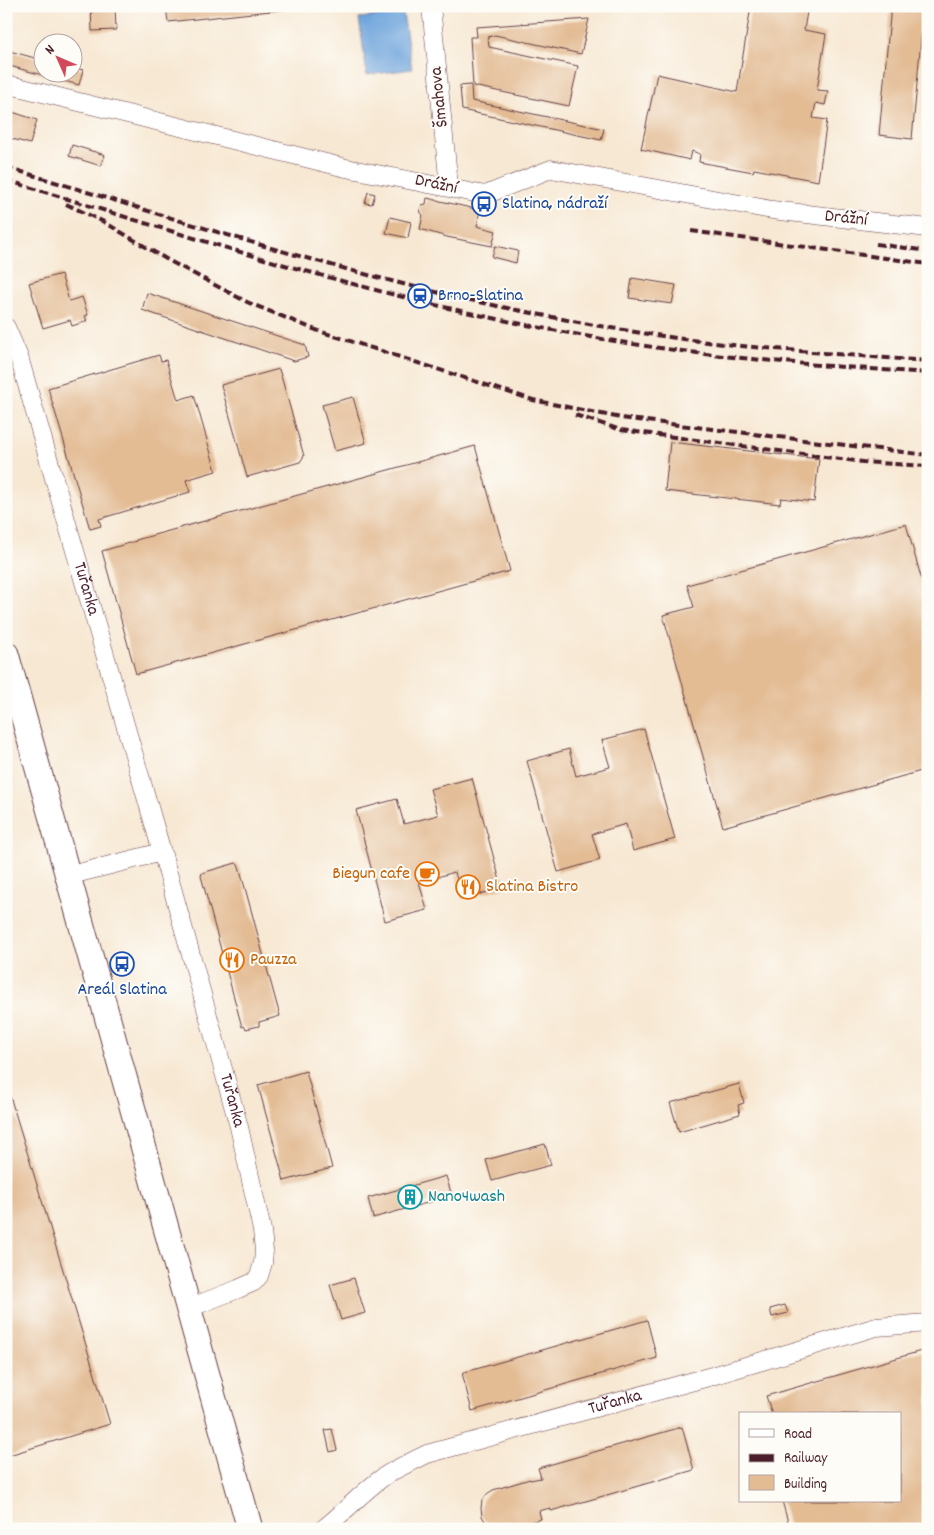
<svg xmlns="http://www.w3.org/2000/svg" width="934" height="1535" font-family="Dekko,sans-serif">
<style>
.water{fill:#6ea4dc;stroke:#5c6284}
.building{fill:#e3bc94}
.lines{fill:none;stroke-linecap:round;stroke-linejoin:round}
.street-casing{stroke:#643d44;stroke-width:19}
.secondary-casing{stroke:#643d44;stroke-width:27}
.street{stroke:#fff;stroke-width:18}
.secondary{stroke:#fff;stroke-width:25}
.rail{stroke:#4a1f2b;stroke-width:4;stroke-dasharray:8 4;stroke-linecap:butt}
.labels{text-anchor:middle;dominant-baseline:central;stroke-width:4;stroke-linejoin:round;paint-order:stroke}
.street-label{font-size:18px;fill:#4a1f2b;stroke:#fdfcf7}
.transit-label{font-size:18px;fill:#164399;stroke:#fdfcf7;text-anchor:start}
.food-label{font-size:18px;fill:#c56008;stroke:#fdfcf7;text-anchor:start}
.culture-label{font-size:18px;fill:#0d838f;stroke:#fdfcf7;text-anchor:start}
</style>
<rect width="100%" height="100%" fill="#fdfcf7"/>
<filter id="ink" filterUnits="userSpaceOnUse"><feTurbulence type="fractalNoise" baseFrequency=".02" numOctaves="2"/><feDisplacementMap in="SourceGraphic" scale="10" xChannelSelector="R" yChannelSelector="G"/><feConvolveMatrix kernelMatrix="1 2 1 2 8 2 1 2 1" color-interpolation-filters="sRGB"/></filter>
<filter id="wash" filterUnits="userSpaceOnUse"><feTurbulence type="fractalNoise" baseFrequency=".0096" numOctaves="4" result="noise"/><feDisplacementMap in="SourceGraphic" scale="20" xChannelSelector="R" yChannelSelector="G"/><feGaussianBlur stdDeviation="1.12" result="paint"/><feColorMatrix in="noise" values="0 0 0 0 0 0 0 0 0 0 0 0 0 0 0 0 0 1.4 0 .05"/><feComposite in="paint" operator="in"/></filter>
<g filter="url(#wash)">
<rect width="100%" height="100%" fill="#f7e8d3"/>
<path class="water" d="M403,13l9,56 -45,6 -8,-57z"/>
<g id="blocks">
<g class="building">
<path d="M115,6l1,24 -24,1 -1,-24z"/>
<path d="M166,6h133v2l-131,14z"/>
<path d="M751,6h57l-4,24 22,4 -9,56 11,1 -3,14 -9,-2 -3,15 14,2 -9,61 -64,-12 -1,3 -54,-10 1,-8 -8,-3 -2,9 -49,-11 16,-75 80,18z"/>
<path d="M891,6h33l-12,133 -33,-4z"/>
<path d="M589,19l-8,35 -86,-19 -7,2 1,10 89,19 -9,40 -96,-20 -3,-49h7l-1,-10z"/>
<path d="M6,50l36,10v12h30v-5l11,3 -4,15 -73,-20z"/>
<path d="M471,85l1,16 132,28 -3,11 -139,-30 -2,-24z"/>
<path d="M6,110l31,10 -7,24 -24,-7z"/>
<path d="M72,145l33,10 -4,11 -32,-10z"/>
<path d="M368,192l7,2 -3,10 -7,-1z"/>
<path d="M427,198l53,12 -3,16 19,5 -4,15 -45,-9 -27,-8 3,-14 -2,-2 -1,-4 2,-4 4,-1z"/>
<path d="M390,217l21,5 -3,16 -22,-5z"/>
<path d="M495,246l23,5 -2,12 -24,-6z"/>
<path d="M61,274l8,27 13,-4 6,18 -3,1 2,5 -15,5 -2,-6 -27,8 -14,-45z"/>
<path d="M632,278l44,7 -4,19 -43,-6z"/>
<path d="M147,293l158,52 3,12 -14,4 -152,-51z"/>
<path d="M159,355l2,6 5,-1 12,40 16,-5 22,76 -30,9 4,12 -91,27 2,7 -11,3 -42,-141z"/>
<path d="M279,369l25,87 -4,6 -53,15 -26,-92z"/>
<path d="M353,397l13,46 -31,8 -13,-46z"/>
<path d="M670,442l149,17 -5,43 -33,-4 -1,6 -115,-13z"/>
<path d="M475,446l35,125 -374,103 -34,-123 34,-10v-1z"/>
<path d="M906,524l22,78v167l-205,58 -60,-212 31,-8 -7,-22z"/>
<path d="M644,729l31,110 -42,12 -7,-27 -34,10 8,26 -42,12 -31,-111 42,-12 7,27 34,-9 -8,-27z"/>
<path d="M472,778l30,110 -40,11 -7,-27 -36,10 8,28 -42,11 -29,-111 41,-11 7,25 34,-9 -8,-26z"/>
<path d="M236,863l3,3 41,150 -21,6v4l-13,3 -2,-3 -2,1 -41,-151 1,-3z"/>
<path d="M306,1071l26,97 -48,13 -26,-96z"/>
<path d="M6,1083l104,341 -104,32z"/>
<path d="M739,1084l5,19 -6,2 2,9 -61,18 -9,-29z"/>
<path d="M545,1144l6,21 -59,16 -6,-21z"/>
<path d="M446,1176l6,20 -79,22 -5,-20z"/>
<path d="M354,1278l11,35 -24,7 -11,-35z"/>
<path d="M785,1305l3,8 -16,4 -2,-8z"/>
<path d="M647,1320l10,38 -185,53 -10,-38z"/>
<path d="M928,1349v180h-138l-8,-28h118v-87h-128l-6,-18z"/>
<path d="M682,1427l12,43 -143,41 -1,-3 -11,3 2,8 -37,10 -9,-1 -9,-5 -4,-7 -1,-8 1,-7 5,-7 6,-4 37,-11v1l11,-2 -3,-10z"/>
<path d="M332,1429l5,21 -7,2 -5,-22z"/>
</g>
</g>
</g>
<g filter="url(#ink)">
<use href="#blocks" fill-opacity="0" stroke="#643d44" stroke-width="1"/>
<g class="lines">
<g class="street-casing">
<g id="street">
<path d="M431,6l18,181"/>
<path d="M6,84l340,84 139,27 66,-26 221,41 156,18"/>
<path id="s1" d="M6,327l13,30 143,495 60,213 17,62 23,103 2,21 -1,12 -4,13 -5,6 -16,7 -49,19"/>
<path d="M67,876l95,-24"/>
<path id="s2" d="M323,1529c21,-16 38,-36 59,-51 13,-10 30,-16 45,-24l285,-78 164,-49 52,-4"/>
</g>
</g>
<g class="secondary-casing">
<path id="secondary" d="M6,654l244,875"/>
</g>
<use href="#street" class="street"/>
<use href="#secondary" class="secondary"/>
<g class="rail">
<path d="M6,167c174,53 347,111 526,146 73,15 147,27 221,34 58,5 116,10 175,14"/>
<path d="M6,180c173,53 344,110 521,145 75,15 150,27 226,34 58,6 116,10 175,14"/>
<path d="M66,204l38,18 62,37 81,43 69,28 217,70 88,18 307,37"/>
<path d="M691,231l237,33"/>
<path d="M876,244l52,7"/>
<path d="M575,415l46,15 242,32 65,4"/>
</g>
</g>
</g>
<defs>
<g id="bus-ring" transform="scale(1.25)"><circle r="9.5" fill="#fdfcf7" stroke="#1a4fb4" stroke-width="1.5"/><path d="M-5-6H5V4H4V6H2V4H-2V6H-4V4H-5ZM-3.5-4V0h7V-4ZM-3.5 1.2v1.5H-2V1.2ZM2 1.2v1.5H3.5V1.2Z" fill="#1a4fb4"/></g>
<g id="station-ring" transform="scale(1.25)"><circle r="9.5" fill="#fdfcf7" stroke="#1a4fb4" stroke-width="1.5"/><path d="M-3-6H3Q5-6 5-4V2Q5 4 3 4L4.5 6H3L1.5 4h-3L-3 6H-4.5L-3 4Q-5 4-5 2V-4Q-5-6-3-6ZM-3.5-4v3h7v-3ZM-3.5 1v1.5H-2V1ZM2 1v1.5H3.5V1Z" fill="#1a4fb4"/></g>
<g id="cafe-ring" transform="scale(1.25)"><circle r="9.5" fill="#fdfcf7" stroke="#e8710a" stroke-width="1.5"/><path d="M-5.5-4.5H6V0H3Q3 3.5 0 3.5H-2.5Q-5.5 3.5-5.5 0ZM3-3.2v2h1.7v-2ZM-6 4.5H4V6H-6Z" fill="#e8710a"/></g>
<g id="restaurant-ring" transform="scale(1.25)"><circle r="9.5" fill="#fdfcf7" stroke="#e8710a" stroke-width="1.5"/><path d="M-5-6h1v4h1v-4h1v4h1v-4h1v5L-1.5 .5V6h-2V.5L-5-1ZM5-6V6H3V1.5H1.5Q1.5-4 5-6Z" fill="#e8710a"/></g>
<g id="building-ring" transform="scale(1.25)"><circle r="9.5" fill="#fdfcf7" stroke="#0f9aa8" stroke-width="1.5"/><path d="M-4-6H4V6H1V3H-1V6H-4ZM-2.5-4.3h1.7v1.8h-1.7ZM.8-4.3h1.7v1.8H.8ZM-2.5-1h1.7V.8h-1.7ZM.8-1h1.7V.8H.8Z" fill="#0f9aa8"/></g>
</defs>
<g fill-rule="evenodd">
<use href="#bus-ring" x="484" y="204"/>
<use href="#station-ring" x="420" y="296"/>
<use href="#cafe-ring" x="427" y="874"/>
<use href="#restaurant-ring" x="468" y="887"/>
<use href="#restaurant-ring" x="232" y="960"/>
<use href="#bus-ring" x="122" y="964"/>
<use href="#building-ring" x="410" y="1197"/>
</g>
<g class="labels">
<g class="street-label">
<text transform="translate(440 97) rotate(-96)">Šmahova</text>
<text transform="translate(436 185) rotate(12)">Drážní</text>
<text transform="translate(846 219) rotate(6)">Drážní</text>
<text stroke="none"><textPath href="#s1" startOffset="274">Tuřanka</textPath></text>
<text stroke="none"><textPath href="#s1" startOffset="806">Tuřanka</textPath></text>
<text stroke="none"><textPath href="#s2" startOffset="324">Tuřanka</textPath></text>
</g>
<g class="transit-label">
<text x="502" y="204">Slatina, nádraží</text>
<text x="438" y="296">Brno-Slatina</text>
<text x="122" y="990" text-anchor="middle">Areál Slatina</text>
</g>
<g class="food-label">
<text x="410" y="874" text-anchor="end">Biegun cafe</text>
<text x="486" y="887">Slatina Bistro</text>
<text x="250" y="960">Pauzza</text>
</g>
<g class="culture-label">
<text x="428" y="1197">Nano4wash</text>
</g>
</g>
<rect width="934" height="1535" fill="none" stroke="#fdfcf7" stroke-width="25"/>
<rect x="739" y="1412" width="162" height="90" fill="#fdfcf7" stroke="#b5a4a5"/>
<rect x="749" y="1429" width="25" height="8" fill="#ffffff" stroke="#b5a4a5"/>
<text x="784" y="1438" font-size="15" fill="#4a1f2b">Road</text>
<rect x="749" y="1454" width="25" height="8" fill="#4a1f2b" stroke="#b5a4a5"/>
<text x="784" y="1462" font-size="15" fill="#4a1f2b">Railway</text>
<rect x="749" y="1475" width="25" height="15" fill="#e3bc94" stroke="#b5a4a5"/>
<text x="784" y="1488" font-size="15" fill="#4a1f2b">Building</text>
<g transform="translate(58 58) rotate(315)"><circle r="24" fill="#fdfcf7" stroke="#b5a4a5"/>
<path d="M0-4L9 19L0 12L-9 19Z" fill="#d1495b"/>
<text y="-8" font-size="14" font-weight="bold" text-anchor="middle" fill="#4a1f2b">N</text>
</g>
</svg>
